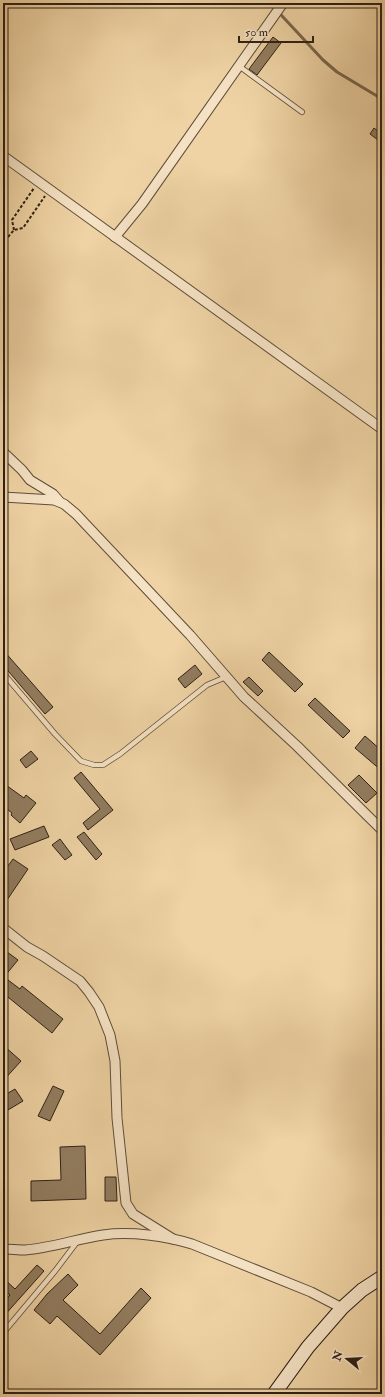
<svg xmlns="http://www.w3.org/2000/svg" width="385" height="1397" font-family="'IM FELL Double Pica',serif">
<style>
.lines{fill:none;stroke-linecap:round;stroke-linejoin:round}
.stream{stroke:#7a674e;stroke-width:3}
.building{fill:#927d60;stroke:#2e2016}
.service-casing{stroke:#5e4d3a;stroke-width:6}
.minor-casing{stroke:#5e4d3a;stroke-width:11}
.secondary-casing{stroke:#2e2016;stroke-width:15}
.path{stroke:#2e2016;stroke-width:2;stroke-dasharray:3 2;stroke-linecap:butt}
.service{stroke:#f5e2c4;stroke-width:4.5}
.minor{stroke:#f5e2c4;stroke-width:9}
.secondary{stroke:#f5e2c4;stroke-width:13}
</style>
<rect width="100%" height="100%" fill="#efd3a4"/>
<filter id="stains"><feTurbulence type="fractalNoise" baseFrequency=".005" numOctaves="4"/><feColorMatrix values="0 0 0 0 .2 0 0 0 0 .09 0 0 0 0 .02 0 0 0 .5 -.17"/></filter>
<radialGradient id="worn" r=".72"><stop offset=".6" stop-color="#630" stop-opacity="0"/><stop offset="1" stop-color="#630" stop-opacity=".3"/></radialGradient>
<g class="lines">
<path class="stream" d="M270,3l53,57 14,12 45,27"/>
</g>
<g class="building">
<path d="M273,37l8,6 -24,32 -8,-6z"/>
<path d="M374,128l8,6 -4,6 -8,-6z"/>
<path d="M3,650l50,57 -8,7 -42,-49z"/>
<path d="M269,652l34,32 -8,8 -33,-32z"/>
<path d="M195,665l7,9 -17,14 -7,-9z"/>
<path d="M249,677l14,14 -5,5 -15,-14z"/>
<path d="M315,698l35,33 -7,7 -35,-33z"/>
<path d="M365,736l17,15v20l-27,-23z"/>
<path d="M31,751l7,8 -12,9 -6,-8z"/>
<path d="M81,772l32,38 -25,20 -5,-7 17,-14 -26,-31z"/>
<path d="M359,775l18,18 -11,10 -18,-18z"/>
<path d="M3,783l21,15 2,-3 10,8 -16,20 -9,-8 1,-2 -9,-7z"/>
<path d="M44,826l5,11 -34,13 -5,-11z"/>
<path d="M84,832l18,22 -6,6 -19,-23z"/>
<path d="M60,839l12,16 -7,5 -13,-15z"/>
<path d="M13,859l15,10 -25,37v-33z"/>
<path d="M3,949l15,11 -14,17 16,12 2,-3 41,33 -11,14 -49,-40z"/>
<path d="M3,1045l18,16 -18,20z"/>
<path d="M53,1086l11,5 -14,30 -12,-5z"/>
<path d="M15,1089l8,12 -20,12v-17z"/>
<path d="M85,1146l1,53 -55,2v-20l30,-1 -1,-33z"/>
<path d="M105,1177h11l1,24h-12z"/>
<path d="M37,1265l7,6 -41,46v-14l7,-8 -7,-7v-10l12,11z"/>
<path d="M68,1274l10,11 -15,15 37,34 41,-46 10,10 -51,57 -43,-39 -7,8 -16,-14 13,-16z"/>
</g>
<g class="lines">
<g class="service-casing">
<g id="service">
<path d="M239,66l63,46"/>
<path d="M3,673l52,61 26,27 13,4h9l17,-11 87,-69 19,-8"/>
<path d="M3,1333l52,-62 22,-29"/>
</g>
</g>
<g class="minor-casing">
<g id="minor">
<path d="M3,156l379,273"/>
<path d="M115,237l27,-33 141,-201"/>
<path d="M3,452l19,18 8,10 23,14 7,8"/>
<path d="M3,497l51,3 10,4 12,10 114,121 54,62 53,49 85,84"/>
<path d="M3,928l24,19 16,9 37,25 9,11 10,15 11,28 5,26 2,57 9,85 7,11 40,25"/>
<path d="M3,1249c7,0 15,1 22,1 26,-2 52,-11 78,-15 28,-4 63,1 89,9l119,48 31,16"/>
</g>
</g>
<g class="secondary-casing">
<path id="secondary" d="M274,1394l34,-47 34,-39 20,-18 20,-13"/>
</g>
<g class="path">
<path d="M14,230l-2,-10 22,-32"/>
<path d="M8,237l6,-7 9,-2 22,-32"/>
</g>
<use href="#service" class="service"/>
<use href="#minor" class="minor"/>
<use href="#secondary" class="secondary"/>
</g>
<rect width="385" height="1397" fill="none" stroke="#efd3a4" stroke-width="16"/>
<rect x="4" y="4" width="377" height="1389" fill="none" stroke="#2e2016" stroke-width="2"/>
<rect x="8" y="8" width="369" height="1381" fill="none" stroke="#2e2016"/>
<g transform="translate(347 1359) rotate(288)" stroke="#f5e2c4" stroke-width="3" paint-order="stroke">
<path d="M0-3L7 15L0 10L-7 15Z" fill="#2e2016"/>
<text y="-6" font-size="11" font-weight="bold" text-anchor="middle" fill="#2e2016">N</text>
</g>
<path d="M239 36v6h74v-6" fill="none" stroke="#2e2016" stroke-width="2"/>
<text x="245" y="36" font-size="12" fill="#2e2016" stroke="#f5e2c4" stroke-width="3" paint-order="stroke">50 m</text>
<rect width="100%" height="100%" filter="url(#stains)"/>
<rect width="100%" height="100%" fill="url(#worn)"/>
</svg>
